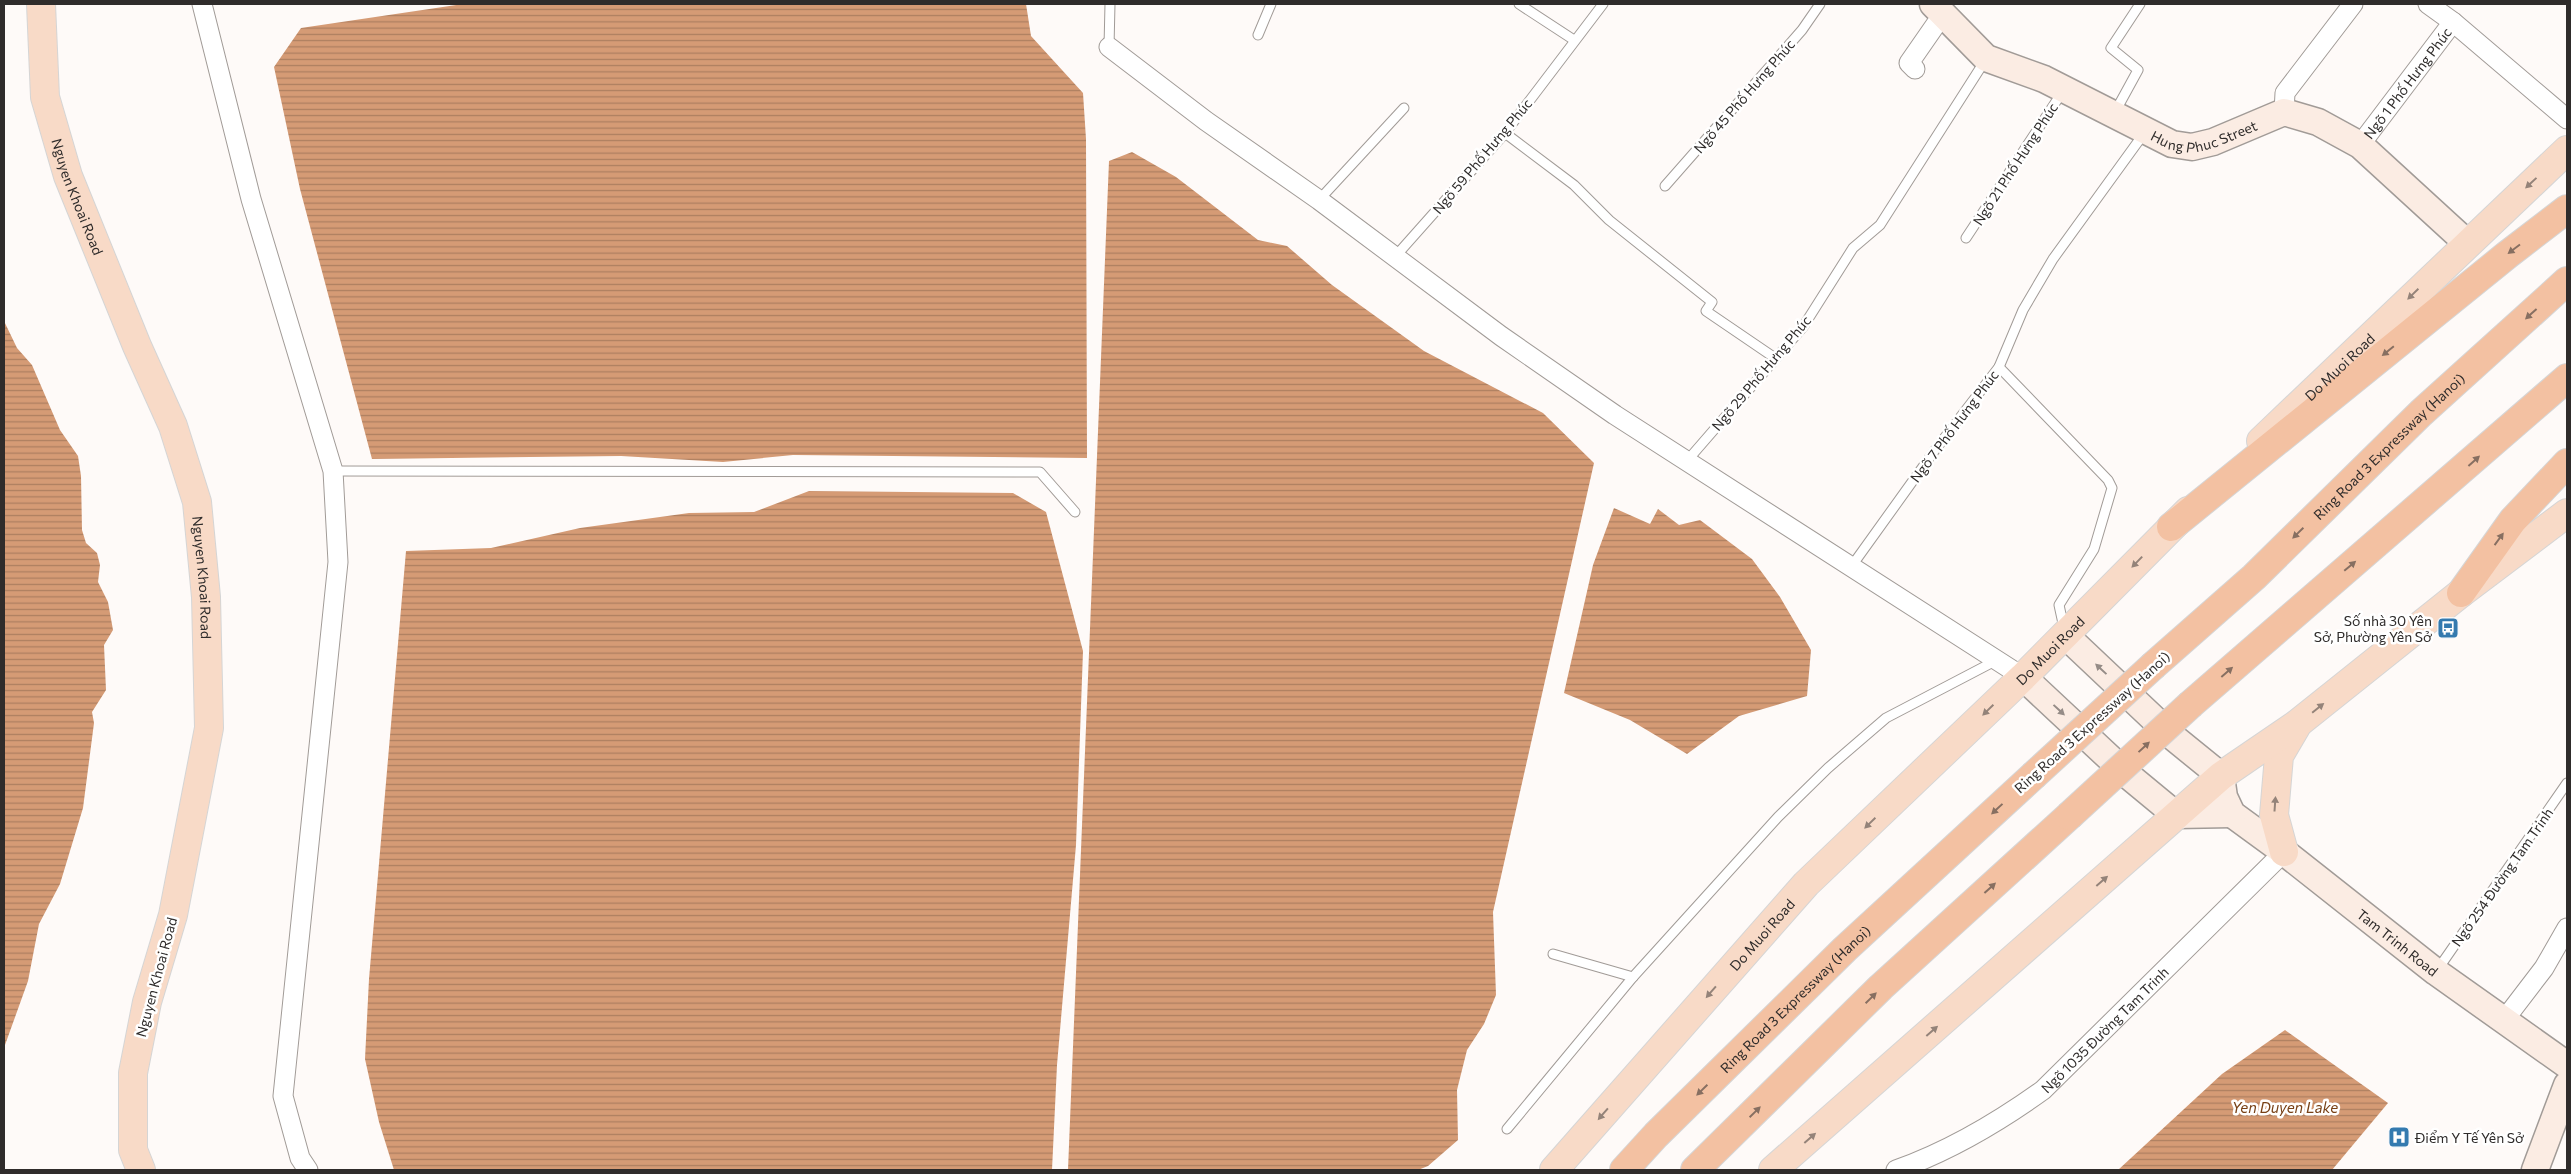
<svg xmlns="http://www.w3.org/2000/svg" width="2571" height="1174" font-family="Commissioner,sans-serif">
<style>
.water{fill:url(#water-rules)}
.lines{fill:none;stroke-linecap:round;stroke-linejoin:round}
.lane-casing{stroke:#a19b97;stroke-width:11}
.street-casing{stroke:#a19b97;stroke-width:21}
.secondary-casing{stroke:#a19b97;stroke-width:29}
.primary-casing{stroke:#d5d5d5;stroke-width:30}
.highway-casing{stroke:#d5d5d5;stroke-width:30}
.lane{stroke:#fff;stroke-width:9}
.street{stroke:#fff;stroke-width:19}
.secondary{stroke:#fbece3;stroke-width:26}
.primary{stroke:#f8dac7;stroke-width:28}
.highway{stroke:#f3c1a2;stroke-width:28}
.highway-bridge-casing{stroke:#d5d5d5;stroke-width:30;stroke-linecap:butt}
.highway-bridge{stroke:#f3c1a2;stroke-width:28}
.oneway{fill:#948379}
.oneway2{fill:#876f61}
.oneway3{fill:#958c87}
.labels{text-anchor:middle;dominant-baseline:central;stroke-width:5;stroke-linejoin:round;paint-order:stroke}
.street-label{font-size:14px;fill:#2f2c2b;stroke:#fff}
.poi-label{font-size:14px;fill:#2f2c2b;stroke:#fff;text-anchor:end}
.water-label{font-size:15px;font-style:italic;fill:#784116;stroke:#fff}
</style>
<defs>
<pattern id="water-rules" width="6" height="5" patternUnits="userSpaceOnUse" patternTransform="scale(1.25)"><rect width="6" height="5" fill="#d59b75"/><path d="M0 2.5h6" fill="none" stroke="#ad7f60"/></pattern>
</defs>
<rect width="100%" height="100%" fill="#fefaf8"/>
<g class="water">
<path d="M463,4h563l5,32 52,57 3,46 1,319 -294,-3 -70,7 -102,-6 -249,3 -72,-270 -26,-122 27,-39z"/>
<path d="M1132,152l44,25 82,63 29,6 45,39 92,66 119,62 51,50 -101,449 3,83 -12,29 -17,26 -10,40 1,50 -30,26 -10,4h-350l41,-1009z"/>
<path d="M4,321l13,27 15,17 28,65 18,26 3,20 1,54 4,13 11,10 3,12 -2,17 10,20 5,28 -9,15 2,45 -14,22 2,11 -11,85 -23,76 -21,40 -11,57 -23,64 -1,13z"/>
<path d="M809,491l204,2 33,19 37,139 -7,194 -19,220 -5,105h-658l-15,-48 -14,-63 4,-80 37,-428 85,-3 89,-20 109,-15 65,-1z"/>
<path d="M1614,508l36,16 8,-15 21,16 21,-5 52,39 28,38 31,53 -4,46 -68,20 -52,38 -57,-34 -66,-27 29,-128z"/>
<path d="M2285,1030l103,73 -56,67h-214l104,-96z"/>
</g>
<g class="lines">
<g class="lane-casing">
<g id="lane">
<path d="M1519,4l55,36"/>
<path d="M1258,35l13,-31"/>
<path d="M1109,47l1,-43"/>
<path d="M2115,112l23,-42 -27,-22 29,-44"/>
<path d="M1505,133l69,52 35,35 103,82 -6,9 69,47"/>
<path d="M1665,186l137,-156 18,-26"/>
<path d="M1319,200l85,-92"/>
<path d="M1966,238l97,-147"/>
<path d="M1394,258l111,-125 98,-129"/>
<path d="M1999,367l109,113 4,8 -18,61 -35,56 5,23"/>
<path d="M1686,462l117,-135 50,-79 27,-23 106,-166"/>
<path d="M333,471l707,1 35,40"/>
<path d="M1851,567l84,-117 64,-83 24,-57 30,-51 92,-127"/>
<path d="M1553,954l80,23"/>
<path d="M2438,969l129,-186"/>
<path d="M1507,1129l126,-152 145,-160 50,-49 58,-50 111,-58"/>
</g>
</g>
<g class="street-casing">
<g id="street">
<path d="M202,4l49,195 82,272 5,91 -55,534 17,62 8,12"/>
<path d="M2453,22l114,97"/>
<path d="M1109,47l97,74 113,79 182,136 114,79 408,262"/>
<path d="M1915,69l-6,-6 34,-49"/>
<path d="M2284,112l1,-19 68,-89"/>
<path id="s1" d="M2360,145l93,-123 -25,-18"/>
<path d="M2505,1019l39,-51 23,-40"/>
<path id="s2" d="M1896,1170c54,-19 101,-47 147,-80l241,-238"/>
</g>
</g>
<g class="secondary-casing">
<g id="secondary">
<path id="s3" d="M1933,4l53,54 58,21 128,65 20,3 21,-5 71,-30 34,10 42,23 107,98"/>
<path id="s4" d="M2065,635l108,102 48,39 3,21 8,17 52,38 152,120 131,93"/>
<path d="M2023,677l107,100 46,38 56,-1"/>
<path d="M2535,1170l32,-85"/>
</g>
</g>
<g class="primary-casing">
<g id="primary">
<path id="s5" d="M41,4l4,93 23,79 69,170 36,80 24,76 9,95 3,131 -36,187 -26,87 -14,71v77l8,20"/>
<path id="s6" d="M2261,441l306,-291"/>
<path d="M2284,852l-10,-37 5,-59 17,-29"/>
<path id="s7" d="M1554,1170l252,-286 217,-207 165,-166"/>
<path d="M1773,1170l448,-394 76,-52 164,-131 106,-80"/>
</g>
</g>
<g class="highway-casing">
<g id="highway">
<path d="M2171,527l336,-272 60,-46"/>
<path d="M2461,593l52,-73 54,-57"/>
<path id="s8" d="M2154,665l100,-88 167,-164 146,-132"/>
<path d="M2191,704l376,-326"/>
<path id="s9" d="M1624,1170l32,-35 189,-186 188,-173"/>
<path d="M1695,1170l186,-183 188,-171"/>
</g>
</g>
<use href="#lane" class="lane"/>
<use href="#street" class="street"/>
<use href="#secondary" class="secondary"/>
<use href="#primary" class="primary"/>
<use href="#highway" class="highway"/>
<g class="highway-bridge-casing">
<g id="highway-bridge">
<path d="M2033,776l121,-111"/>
<path d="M2069,816l122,-112"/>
</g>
</g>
<use href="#highway-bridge" class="highway-bridge"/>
</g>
<defs><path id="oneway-solid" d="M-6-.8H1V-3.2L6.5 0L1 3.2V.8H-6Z" transform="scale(1.25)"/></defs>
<g class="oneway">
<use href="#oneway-solid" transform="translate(2531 183) rotate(137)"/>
<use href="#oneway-solid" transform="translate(2413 294) rotate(136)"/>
<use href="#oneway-solid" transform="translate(2137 562) rotate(134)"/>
<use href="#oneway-solid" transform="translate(2318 708) rotate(-39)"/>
<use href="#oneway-solid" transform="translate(1988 710) rotate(136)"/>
<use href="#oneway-solid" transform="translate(2275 804) rotate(-86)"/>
<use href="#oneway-solid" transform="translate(1870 823) rotate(136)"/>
<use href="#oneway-solid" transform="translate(2102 881) rotate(-41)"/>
<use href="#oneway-solid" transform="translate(1711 992) rotate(131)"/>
<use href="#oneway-solid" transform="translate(1932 1031) rotate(-41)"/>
<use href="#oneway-solid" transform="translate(1603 1114) rotate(131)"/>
<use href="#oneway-solid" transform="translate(1810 1138) rotate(-41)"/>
</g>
<g class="oneway2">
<use href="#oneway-solid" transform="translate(2514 249) rotate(143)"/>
<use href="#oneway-solid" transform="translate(2531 314) rotate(138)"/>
<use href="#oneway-solid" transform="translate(2388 351) rotate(141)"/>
<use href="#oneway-solid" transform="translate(2474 461) rotate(-42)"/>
<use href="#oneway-solid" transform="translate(2298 533) rotate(136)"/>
<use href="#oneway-solid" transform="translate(2499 539) rotate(-54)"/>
<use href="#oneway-solid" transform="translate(2350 566) rotate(-40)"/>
<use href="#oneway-solid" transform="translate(2227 672) rotate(-41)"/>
<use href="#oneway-solid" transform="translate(2144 747) rotate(-43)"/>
<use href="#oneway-solid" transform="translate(1997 809) rotate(137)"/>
<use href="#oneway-solid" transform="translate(1990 888) rotate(-42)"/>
<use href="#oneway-solid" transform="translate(1871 998) rotate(-44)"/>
<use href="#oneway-solid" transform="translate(1702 1090) rotate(136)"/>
<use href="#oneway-solid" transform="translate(1755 1112) rotate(-44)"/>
</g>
<g class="oneway3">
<use href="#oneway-solid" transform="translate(2101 669) rotate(-137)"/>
<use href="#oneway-solid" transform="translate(2059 710) rotate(43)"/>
</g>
<defs>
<g id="bus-square" transform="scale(1.125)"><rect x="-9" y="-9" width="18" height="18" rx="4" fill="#347aaf" stroke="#fff"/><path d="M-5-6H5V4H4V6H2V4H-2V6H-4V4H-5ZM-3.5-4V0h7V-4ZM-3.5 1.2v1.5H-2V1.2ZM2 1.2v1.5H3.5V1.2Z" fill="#fff"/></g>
<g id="hospital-square" transform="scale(1.125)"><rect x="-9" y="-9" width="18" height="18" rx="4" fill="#347aaf" stroke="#fff"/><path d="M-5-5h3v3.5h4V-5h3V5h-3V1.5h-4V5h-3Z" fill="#fff"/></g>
</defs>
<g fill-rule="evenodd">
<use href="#bus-square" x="2448" y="628"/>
<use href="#hospital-square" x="2399" y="1137"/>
</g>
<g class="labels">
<g class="street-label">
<text stroke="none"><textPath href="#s1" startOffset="78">Ngõ 1 Phố Hưng Phúc</textPath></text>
<text transform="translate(1744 96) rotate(-49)">Ngõ 45 Phố Hưng Phúc</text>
<text stroke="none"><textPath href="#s3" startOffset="314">Hung Phuc Street</textPath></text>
<text transform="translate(1482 156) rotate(-50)">Ngõ 59 Phố Hưng Phúc</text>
<text transform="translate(2015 164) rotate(-57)">Ngõ 21 Phố Hưng Phúc</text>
<text stroke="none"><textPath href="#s5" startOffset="198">Nguyen Khoai Road</textPath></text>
<text stroke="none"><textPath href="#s6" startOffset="108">Do Muoi Road</textPath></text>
<text transform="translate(1761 373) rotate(-50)">Ngõ 29 Phố Hưng Phúc</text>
<text transform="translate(1954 426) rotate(-53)">Ngõ 7 Phố Hưng Phúc</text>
<text stroke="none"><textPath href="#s8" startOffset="321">Ring Road 3 Expressway (Hanoi)</textPath></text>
<text stroke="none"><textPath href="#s5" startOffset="602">Nguyen Khoai Road</textPath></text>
<text stroke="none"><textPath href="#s7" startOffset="719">Do Muoi Road</textPath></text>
<text transform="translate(2092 722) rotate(-42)">Ring Road 3 Expressway (Hanoi)</text>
<text transform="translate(2502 877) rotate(-55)">Ngõ 254 Đường Tam Trinh</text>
<text stroke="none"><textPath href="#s7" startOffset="314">Do Muoi Road</textPath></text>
<text stroke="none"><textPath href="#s4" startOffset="460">Tam Trinh Road</textPath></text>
<text transform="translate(156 977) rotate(-75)">Nguyen Khoai Road</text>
<text stroke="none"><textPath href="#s9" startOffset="242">Ring Road 3 Expressway (Hanoi)</textPath></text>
<text stroke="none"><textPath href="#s2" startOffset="254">Ngõ 1035 Đường Tam Trinh</textPath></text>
</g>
<g class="poi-label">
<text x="2432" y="620">Số nhà 30 Yên<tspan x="2432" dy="16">Sở, Phường Yên Sở</tspan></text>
<text x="2415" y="1137" text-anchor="start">Điểm Y Tế Yên Sở</text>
</g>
<g class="water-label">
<text x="2285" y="1107">Yen Duyen Lake</text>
</g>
</g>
<rect width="2571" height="1174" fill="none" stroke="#2f2c2b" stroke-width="10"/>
</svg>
